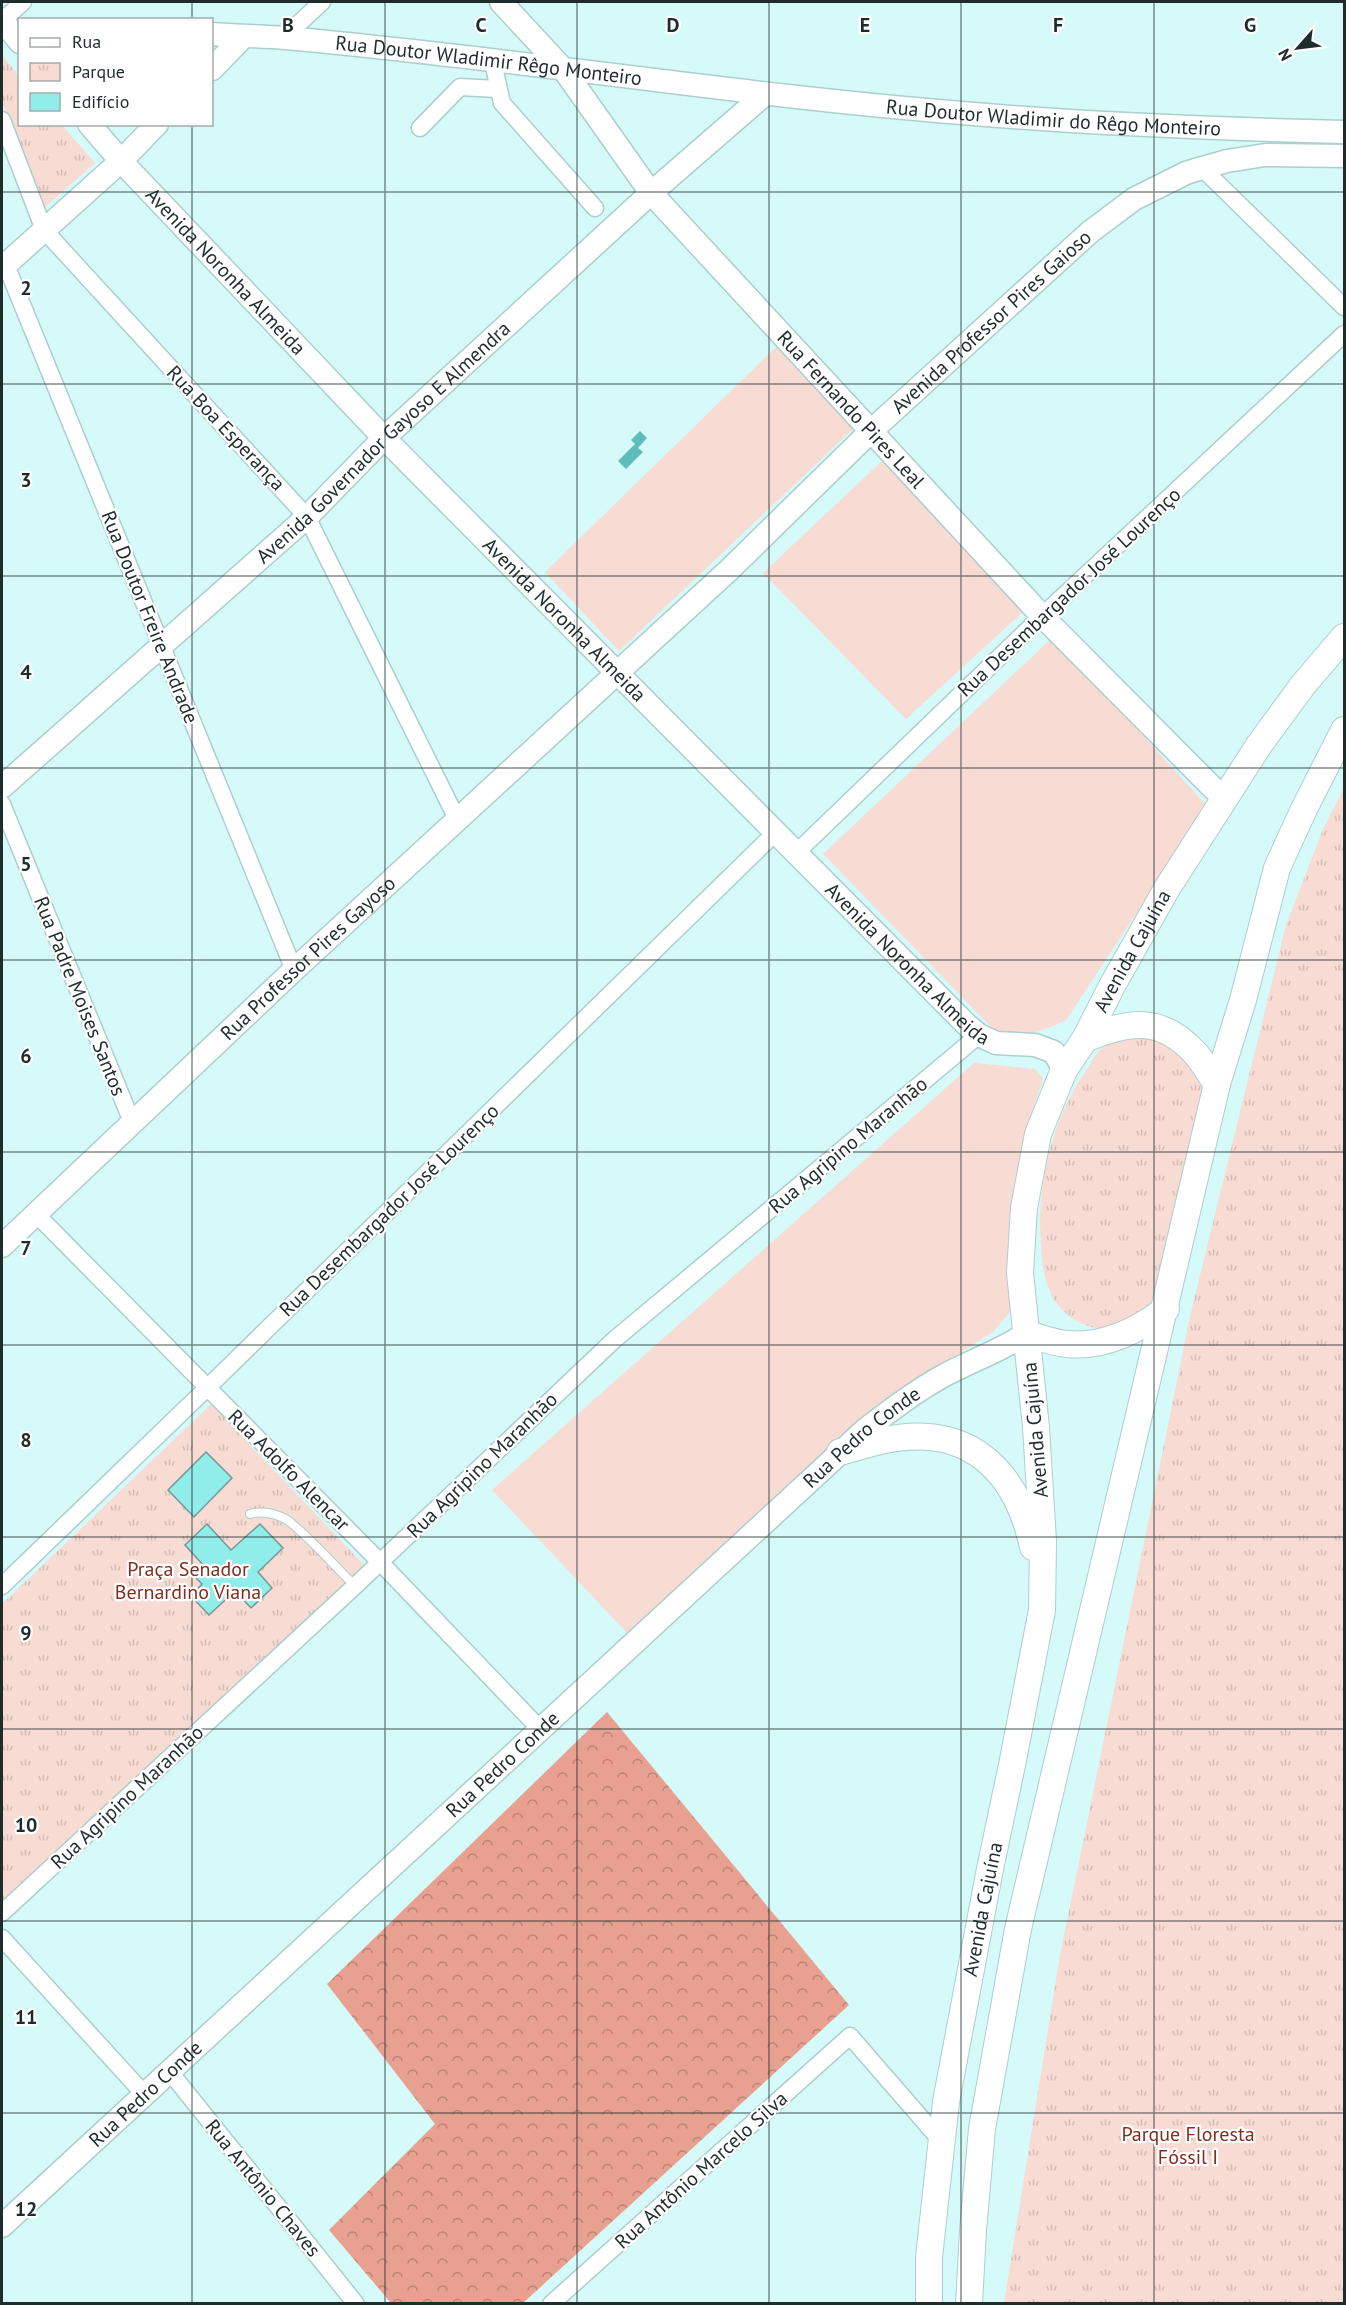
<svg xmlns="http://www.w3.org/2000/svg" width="1346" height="2305" font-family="'PT Sans',sans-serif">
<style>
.grass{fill:#f8dbd3}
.forest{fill:url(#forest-crowns)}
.park{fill:url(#park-tufts)}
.water{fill:#5ebcba}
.building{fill:#90edea;stroke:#759897;stroke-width:1.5}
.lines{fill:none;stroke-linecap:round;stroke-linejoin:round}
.lane-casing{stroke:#abcfcd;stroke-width:10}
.street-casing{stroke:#abcfcd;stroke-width:19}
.secondary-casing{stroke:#abcfcd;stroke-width:25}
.primary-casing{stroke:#abcfcd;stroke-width:28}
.lane{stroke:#fff;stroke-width:8}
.street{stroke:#fff;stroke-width:16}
.secondary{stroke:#fff;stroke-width:22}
.primary{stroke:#fff;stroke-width:26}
.grid{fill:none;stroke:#1e2c2b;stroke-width:1.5;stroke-opacity:0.55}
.labels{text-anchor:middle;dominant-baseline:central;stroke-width:4.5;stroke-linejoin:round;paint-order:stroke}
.street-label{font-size:20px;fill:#1e2c2b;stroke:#fff}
.park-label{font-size:20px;fill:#802d1b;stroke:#fff}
.grid-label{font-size:20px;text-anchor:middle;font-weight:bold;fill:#1e2c2b;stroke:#fff;stroke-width:4.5;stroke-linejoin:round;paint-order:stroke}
</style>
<defs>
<pattern id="forest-crowns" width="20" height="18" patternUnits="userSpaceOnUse" patternTransform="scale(1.5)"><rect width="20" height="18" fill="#e8a190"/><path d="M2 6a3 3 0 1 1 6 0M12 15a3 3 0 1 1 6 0" fill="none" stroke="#bb8376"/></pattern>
<pattern id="park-tufts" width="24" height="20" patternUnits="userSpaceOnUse" patternTransform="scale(1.5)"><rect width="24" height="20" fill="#f8dbd3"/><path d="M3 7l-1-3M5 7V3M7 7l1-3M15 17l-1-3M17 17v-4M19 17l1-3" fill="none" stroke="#d4bcb5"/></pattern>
</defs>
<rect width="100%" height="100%" fill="#d5faf9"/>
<g class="grass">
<path d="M777,346l77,82 -235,223 -74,-79z"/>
<path d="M884,459l141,151 -119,109 -143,-146z"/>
<path d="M1053,637l154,169 -141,214c-23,11 -43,19 -69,13l-174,-179z"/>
<path d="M974,1063l61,6 8,9 -21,66 -7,49 2,111 -24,28 -100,63 -263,241 -138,-146z"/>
</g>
<path class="forest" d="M607,1712l242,293 -326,298h-132l-62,-73 106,-106 -108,-140z"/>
<g class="park">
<path d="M2,55l17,21 1,48 42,1 33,38 -50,44 -43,-105z"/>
<path d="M1344,788v1515h-340l56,-348 131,-643 95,-387 38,-98z"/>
<path d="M1151,1037l34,17 18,32 2,13 -52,208c-12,6 -34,20 -45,21 -13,2 -29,-4 -39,-12 -22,-17 -26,-42 -28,-69 -5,-63 11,-129 48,-181 3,-5 6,-11 10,-15 14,-14 34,-13 52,-14z"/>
<path d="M211,1404l155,163 -364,338v-301z"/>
</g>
<path class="water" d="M640,431l7,7 -9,10 5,4 -17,17 -8,-8 17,-17 -4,-4z"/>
<g class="building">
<path d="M206,1452l26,26 -38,39 -26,-27z"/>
<path d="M207,1524l24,26 29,-26 23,24 -25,24 14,16 -21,20 -16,-17 -26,24 -18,-19 11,-12 -9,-9 11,-9 -19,-21z"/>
</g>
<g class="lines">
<g class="lane-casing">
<path id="lane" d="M250,1514c12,-4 29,0 40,8 23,19 44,43 65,64"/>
</g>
<g class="street-casing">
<g id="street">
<path d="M2,21l21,-19"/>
<path d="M283,38l39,-36"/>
<path d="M493,62l9,41 93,105"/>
<path d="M2,120l42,110 263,287 150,302"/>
<path d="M420,128l40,-41 37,2"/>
<path d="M1202,168l142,139"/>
<path d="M6,265l288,705"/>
<path d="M2,804l130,318"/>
<path d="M796,853l246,-237 302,-282"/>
<path d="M36,1214l344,348 160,167"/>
<path d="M2,1586l206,-199 568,-555"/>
<path d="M2,1913l353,-327 259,-246 365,-305"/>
<path d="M2,1938l142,156"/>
<path d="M170,2072l186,232"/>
<path d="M551,2304l299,-268 92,106"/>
</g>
</g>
<g class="secondary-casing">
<g id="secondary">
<path id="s1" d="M501,2l63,68 87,123 391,423 182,183"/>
<path d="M2,20l18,22"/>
<path id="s2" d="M212,34c24,2 49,2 74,4 226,20 450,57 676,75 127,11 255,16 382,19"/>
<path d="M212,69l31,-32"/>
<path id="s3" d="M89,124l32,37 263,277 584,588 11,9 17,8 39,2 19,7 10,18"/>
<path d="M2,268l119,-107 36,-37"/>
<path id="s4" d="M2,787l305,-270 77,-79 267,-245 113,-98"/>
<path id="s5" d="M2,1246l292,-276 435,-400 142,-139 219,-199 44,-33 52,-26 16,-5 25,-7 38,-6 79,1"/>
<path id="s6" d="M2,2226l864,-797c25,-19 50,-38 77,-53 28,-15 57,-25 83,-42"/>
</g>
</g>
<g class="primary-casing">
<g id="primary">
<path d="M1085,1039c43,-18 76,-24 111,15 8,9 14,21 21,30"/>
<path d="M1026,1334c13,3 28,9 41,10 36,4 72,-14 99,-35"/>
<path d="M840,1452c15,-4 30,-9 45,-12 83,-17 131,29 148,107"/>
<path id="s7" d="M929,2304v-47l17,-155 43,-228 24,-114 29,-150 1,-69 -7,-114 -16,-154 4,-65 14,-74 26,-64 21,-31 27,-53 54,-96 93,-145 44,-60 41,-48"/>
<path d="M969,2304l4,-74 9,-101 36,-200 199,-845 26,-84 34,-132 27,-59 40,-79"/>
</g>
</g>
<use href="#lane" class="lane"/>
<use href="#street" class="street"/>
<use href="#secondary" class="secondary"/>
<use href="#primary" class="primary"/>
</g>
<path class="grid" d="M192,2v18M385,2v2302M577,2v2302M769,2v2302M961,2v2302M1154,2v2302M192,124v2180M2,192h1342M2,384h1342M2,576h1342M2,768h1342M2,960h1342M2,1152h1342M2,1345h1342M2,1537h1342M2,1729h1342M2,1921h1342M2,2113h1342"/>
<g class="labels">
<g class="street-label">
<text stroke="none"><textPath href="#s2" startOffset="278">Rua Doutor Wladimir Rêgo Monteiro</textPath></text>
<text stroke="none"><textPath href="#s2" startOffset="846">Rua Doutor Wladimir do Rêgo Monteiro</textPath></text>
<text stroke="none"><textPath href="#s3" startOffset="201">Avenida Noronha Almeida</textPath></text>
<text stroke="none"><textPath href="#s5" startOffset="1354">Avenida Professor Pires Gaioso</textPath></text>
<text stroke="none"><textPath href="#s1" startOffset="538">Rua Fernando Pires Leal</textPath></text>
<text transform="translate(226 428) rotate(47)">Rua Boa Esperança</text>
<text stroke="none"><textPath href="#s4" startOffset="514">Avenida Governador Gayoso E Almendra</textPath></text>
<text transform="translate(1069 592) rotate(-43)">Rua Desembargador José Lourenço</text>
<text transform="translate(150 617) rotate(68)">Rua Doutor Freire Andrade</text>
<text stroke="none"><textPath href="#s3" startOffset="687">Avenida Noronha Almeida</textPath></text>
<text stroke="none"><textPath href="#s7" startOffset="1389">Avenida Cajuína</textPath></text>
<text stroke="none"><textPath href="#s5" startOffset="420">Rua Professor Pires Gayoso</textPath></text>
<text stroke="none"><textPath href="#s3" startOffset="1173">Avenida Noronha Almeida</textPath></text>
<text transform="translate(80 996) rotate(68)">Rua Padre Moises Santos</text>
<text transform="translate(848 1145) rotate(-40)">Rua Agripino Maranhão</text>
<text transform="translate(389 1210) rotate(-44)">Rua Desembargador José Lourenço</text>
<text transform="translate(1035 1430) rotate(-95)">Avenida Cajuína</text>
<text stroke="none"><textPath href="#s6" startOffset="1167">Rua Pedro Conde</textPath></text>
<text transform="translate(482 1465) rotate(-44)">Rua Agripino Maranhão</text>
<text transform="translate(289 1470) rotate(45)">Rua Adolfo Alencar</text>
<text stroke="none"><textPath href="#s6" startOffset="681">Rua Pedro Conde</textPath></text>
<text transform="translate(127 1797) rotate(-43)">Rua Agripino Maranhão</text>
<text stroke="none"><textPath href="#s7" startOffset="399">Avenida Cajuína</textPath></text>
<text stroke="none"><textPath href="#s6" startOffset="195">Rua Pedro Conde</textPath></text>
<text transform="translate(701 2170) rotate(-42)">Rua Antônio Marcelo Silva</text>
<text transform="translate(263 2188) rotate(51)">Rua Antônio Chaves</text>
</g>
<g class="park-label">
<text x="188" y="1569">Praça Senador<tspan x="188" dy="23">Bernardino Viana</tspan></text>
<text x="1188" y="2134">Parque Floresta<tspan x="1188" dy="23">Fóssil I</tspan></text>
</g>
</g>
<g class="grid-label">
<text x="288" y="32">B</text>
<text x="481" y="32">C</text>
<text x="673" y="32">D</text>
<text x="865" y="32">E</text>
<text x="1058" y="32">F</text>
<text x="1250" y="32">G</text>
<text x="26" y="295">2</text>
<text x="26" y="487">3</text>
<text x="26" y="679">4</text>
<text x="26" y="871">5</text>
<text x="26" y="1063">6</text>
<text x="26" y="1255">7</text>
<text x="26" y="1447">8</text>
<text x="26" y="1640">9</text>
<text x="26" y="1832">10</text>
<text x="26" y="2024">11</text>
<text x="26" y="2216">12</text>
</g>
<rect width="1346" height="2305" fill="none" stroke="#1e2c2b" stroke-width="6"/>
<rect x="18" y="18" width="195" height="108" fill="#ffffff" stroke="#a5abaa" stroke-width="1.5"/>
<rect x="30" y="38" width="30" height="9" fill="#ffffff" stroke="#a5abaa" stroke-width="1.5"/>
<text x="72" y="48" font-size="18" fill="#1e2c2b">Rua</text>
<rect x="30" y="63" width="30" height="18" fill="url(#park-tufts)" stroke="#a5abaa" stroke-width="1.5"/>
<text x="72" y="78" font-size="18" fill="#1e2c2b">Parque</text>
<rect x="30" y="93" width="30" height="18" fill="#90edea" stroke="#a5abaa" stroke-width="1.5"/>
<text x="72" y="108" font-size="18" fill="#1e2c2b">Edifício</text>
<g transform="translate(1298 48) rotate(242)" stroke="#ffffff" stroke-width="4.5" paint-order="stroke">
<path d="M0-4.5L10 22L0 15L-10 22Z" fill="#1e2c2b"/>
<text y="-9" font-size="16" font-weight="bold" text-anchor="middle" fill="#1e2c2b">N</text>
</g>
</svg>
